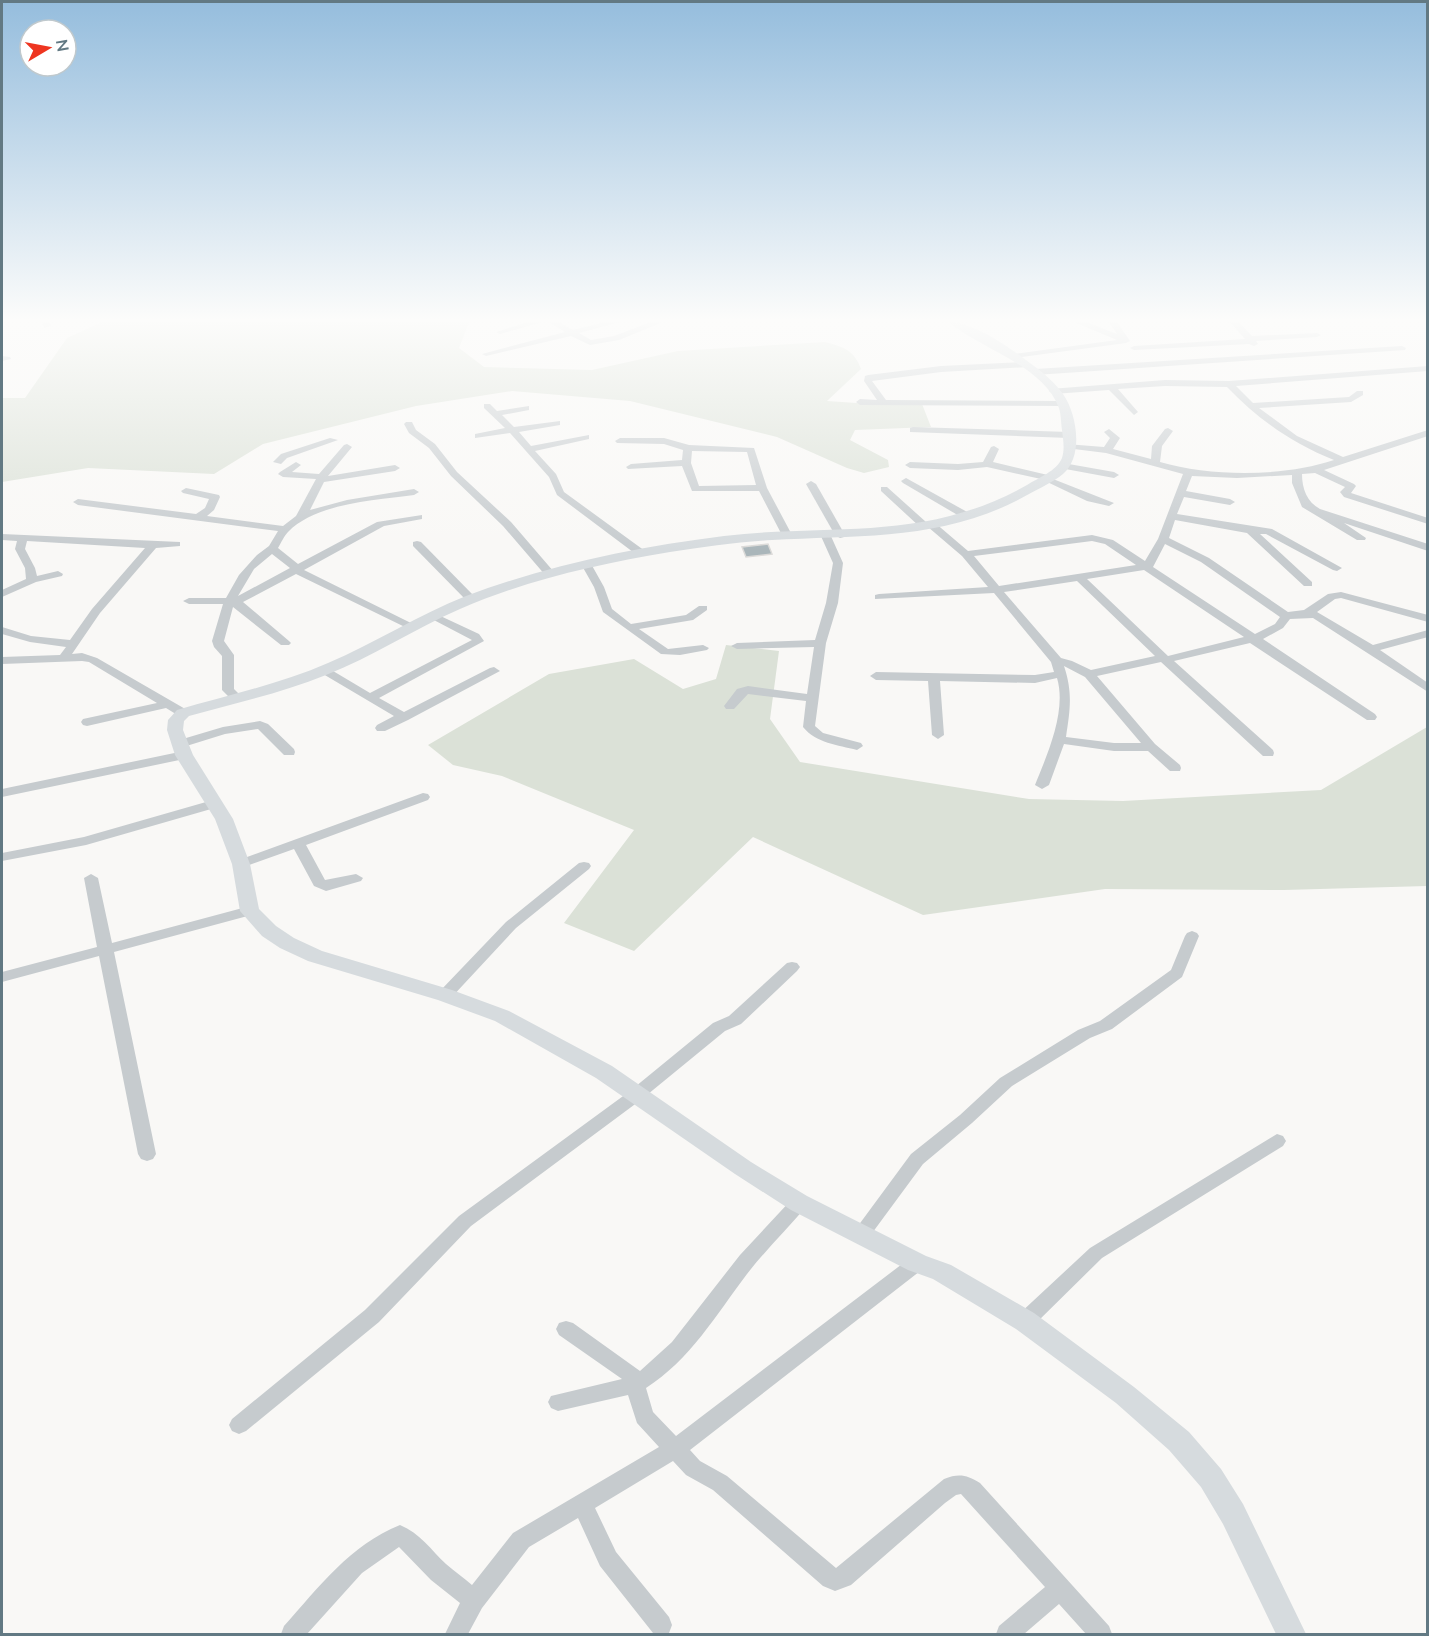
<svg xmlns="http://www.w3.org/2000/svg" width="1429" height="1636" font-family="Mulish,sans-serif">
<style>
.green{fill:#dbe1d7}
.building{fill:#aab6ba;stroke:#dbdad8;stroke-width:1.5}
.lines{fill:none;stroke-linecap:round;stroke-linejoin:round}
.street{fill:#c6cbce;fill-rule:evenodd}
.secondary{fill:#d6dbde;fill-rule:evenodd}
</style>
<rect width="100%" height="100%" fill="#f9f8f6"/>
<g class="green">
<path d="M102,322h367l-10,26 25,19 108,3 86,-19 147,-9c19,5 29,8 36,27l-34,32 59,4 36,-1 9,23 -76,3 -5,10 38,20 1,7 -25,6 -17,-5 -70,-31 -147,-36 -118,-10 -96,15 -153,38 -49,30 -126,-6 -86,14v-84h23l42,-60z"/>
<path d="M726,645l53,6 -9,68 30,43 229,37 94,2 198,-11 106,-63v159l-143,4 -179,-1 -182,26 -170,-78 -119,114 -70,-28 70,-93 -132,-54 -49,-11 -25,-20 121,-71 85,-15 49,30 33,-10z"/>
</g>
<path class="building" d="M768,544l4,10 -26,3 -4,-10z"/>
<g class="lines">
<g class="street">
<path d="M42,322h8l1,4 -7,2z"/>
<path d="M528,322h14l-42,12 -4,-2z"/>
<path d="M549,322h10l14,8 32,-8h15l-41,11 12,7 23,-4 37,-14h12l-44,18 -29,5 -19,-9 -85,20 -4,-2 83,-22z"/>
<path d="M1074,322h12l31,12 -8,-12h8l13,19 -4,2 -112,15 -4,-2 4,-2 103,-14z"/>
<path d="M1230,322h9l13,14 65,-3 4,2 -4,2 -61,4 2,3 -4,2 -5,-2 -115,6 -4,-2 4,-2 111,-7z"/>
<path d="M1402,346l4,2 -1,2 -370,25 -4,-3 4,-3z"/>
<path d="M2,356l8,1 1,2 -9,2z"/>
<path d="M1025,362l4,3 -1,2 -87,5 -69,9 14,19 177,1 3,1v4l-206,-1 -4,-3 4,-3 17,1 -13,-19 1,-5 3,-1 73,-9z"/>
<path d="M1428,366v5l-192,15 17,17 96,-6 8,-6h6v4l-12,7 -92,6 38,28 46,21 85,-27v6l-104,34 30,14 2,2 -5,7 77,25v6l-84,-27 -4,-5 5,-5 -30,-14 -13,1c0,15 5,28 18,35l108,35v7l-84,-28 22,15 -1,2h-8l-55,-33 -10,-24v-8l-55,3 -45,-2 -6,15 44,8 5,3 -5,3 -46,-8 -7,17 95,15 70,39 -5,3 -4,-1 -67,-36h-6l52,48v4h-8l-57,-53 -72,-13 -6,18 40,20 79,54 16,-2 24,-16 13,-2 87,23v7l-87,-24 -6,1 -18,13 56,33 55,-15v7l-48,13 48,33v9l-115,-74 -23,1 -7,9 -20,11 112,75 2,3 -2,3h-8l-117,-77 -76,18 99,89 1,3 -1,3h-10l-102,-94 -64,14 58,68 25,21 1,3 -1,3h-10l-22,-20h-34l-50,-7 -15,41 -7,4 -7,-4c12,-30 32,-74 22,-107l-22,5 -95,-2 4,54 -6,4 -6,-4 -4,-54 -52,-1 -6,-4 6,-4 159,3 19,-3 -3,-10 -57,-69 -119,6v-4l4,-1 109,-7 -26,-31 -34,-29h-8l-39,-36v-4h6l39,35h8l34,29 124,-16 21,5 32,21 13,-22 25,-65 -77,-21 -40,-5v-4l38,3 6,-9 -6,-6 5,-3 11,9 -7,11 38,10 1,-13 13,-17 3,-1 5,3 -11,15 -2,16c52,15 123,15 174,-2 -43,-17 -76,-41 -107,-73l-62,-1 -47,3 20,23 -4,3 -25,-25 -56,4 -4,-3 1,-2 115,-9 64,1zM1092,541l13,3 31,21 -137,21 -25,-30zM1165,544l36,18 79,55 -5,7 -20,10 -102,-67zM1144,570l100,67 -76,19 -81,-77zM1077,581l78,75 -64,14 -19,-9 -11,-3 -57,-66zM1064,666l21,11 56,66h-27l-48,-6c4,-27 7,-44 -2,-71z"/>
<path d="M484,404h6l7,7 32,-5v4l-27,5 12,12 46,-6v4l-41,7 12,14 58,-11v4l-54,12 21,23 8,18 81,59v4h-8l-80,-60 -8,-18 -39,-44 -35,5v-4l30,-6 -21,-20z"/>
<path d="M406,422h6l4,8 19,14 22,28 54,50 43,50v4h-8l-43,-50 -52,-50 -22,-28 -20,-15 -5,-9z"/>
<path d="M913,427l156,5 5,3 -5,3 -159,-6v-4z"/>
<path d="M330,438l8,2 -51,18 -6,6 -8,-2 8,-8z"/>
<path d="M620,438h44l25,7 65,3 13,40 25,47 -5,3 -4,-1 -24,-46h-67l-10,-25 -54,3 -2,-2 5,-3 51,-4 1,-10 -19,-6 -47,-1 -2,-2zM692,451l55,1 9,33 -57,1 -8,-23z"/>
<path d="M347,444l5,3 -24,29 67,-11 5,3 -5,3 -71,11 -14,28 37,-10 67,-11 5,3 -5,3c-38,5 -98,8 -126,37 -4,4 -7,11 -10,16l20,16 79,-42 45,-7v4l-38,7 -80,44 113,56 -2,2h-8l-111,-54 -53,28 46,39 2,2 -2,2h-8l-48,-38 -9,34 10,14v34l8,8 -2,3h-8l-10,-10v-34l-8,-9 -2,-6 11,-37h-34l-6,-3 6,-3h37l13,-23 18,-20 12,-9 9,-15 -200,-26 -5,-3 5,-3 118,15 9,-6 4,-9 -26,-6 -2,-2 5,-3 33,7 1,2 -6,13 -7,6 76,10 13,-10 20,-37 -33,-2 -5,-3 2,-2 16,-10 5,3 -9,7 27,2 25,-29zM272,554l18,14 -52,28 16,-27z"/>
<path d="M994,446l5,3 -6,13 59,14 1,3 61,24 -5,3 -22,-5 -46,-22 -54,-12 -29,3 -48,-2 -5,-3 5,-3 48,2 25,-2 8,-15z"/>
<path d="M1063,463l51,9 5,3 -5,3 -54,-10v-4z"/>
<path d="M906,478l63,35 1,2 -5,3 -4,-1 -58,-34 -2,-2z"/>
<path d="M811,481l5,3 29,51 -1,2 -4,1 -5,-3 -29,-51z"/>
<path d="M825,531l5,3 13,29 -5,40 -12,40 -11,83 8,7 38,10 2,3 -6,4c-19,-5 -41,-7 -54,-23l3,-26 -58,-7 -14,15h-8l-2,-3 13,-17 11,-3 59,8 7,-47 -77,2 -6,-3 6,-3 78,-3 11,-37 7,-40 -13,-29z"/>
<path d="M2,534l178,8v4l-24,2 -56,65 -28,41 10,-1 15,5 90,52 2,3 -2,3h-8l-13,-8 -79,18 -4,-1 -2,-3 2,-3 74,-16 -68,-41 -7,-1 -80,3v-7l58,-2 6,-8 -36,-5 -28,-8v-7l29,9 39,4 22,-31 53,-61 -118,-7 -2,8 10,19 2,8 21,-5 5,3 -1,2 -26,6 -34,15v-7l24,-11 -1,-11 -10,-19 2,-8 -15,-1z"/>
<path d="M417,541l4,1 54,55v4h-8l-54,-55v-4z"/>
<path d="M586,561l4,1 14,25 8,22 19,15 55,-9 13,-9h8v4l-14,10 -54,9 29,20 35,-4 6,3 -2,2 -27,5 -19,-1 -58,-42 -9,-25 -13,-23z"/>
<path d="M434,613l45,21 5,7 -105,57 25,14 86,-44 4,-1 6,4 -92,49 -23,11h-8l-2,-3 2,-3 17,-9 -76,-45 6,-4 4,1 42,25 102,-53 -42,-22v-4z"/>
<path d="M260,721l8,3 26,25 1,3 -1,3h-10l-26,-26 -33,5 -45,14 -6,-4 2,-3 47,-14z"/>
<path d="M184,751l5,1 1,3 -1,3 -187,39v-8z"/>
<path d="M423,793l5,1 2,3 -2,3 -122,45 19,35 31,-6 7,4 -2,3 -35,10 -12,-5 -20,-37 -53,19 -7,-4 2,-3z"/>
<path d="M213,800l5,1 2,3 -2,3 -132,38 -84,16v-8l82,-16z"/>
<path d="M584,862l5,1 2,3 -2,3 -73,59 -66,71h-10l-3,-4 3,-4 66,-69 73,-59z"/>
<path d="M91,874l7,4 14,65 138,-37 7,5 -2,3 -141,38 42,202 -3,5 -6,2 -6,-2 -3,-5 -39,-198 -97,26v-10l95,-25 -13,-69z"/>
<path d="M1192,931l5,2 2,3 -17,41 -70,52 -22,9 -78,48 -40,37 -49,41 -56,76 -6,2 -6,-2 -3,-5 3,-5 56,-76 49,-39 40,-37 78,-48 22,-9 71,-51 14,-34 2,-3z"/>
<path d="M792,962l5,1 3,4 -3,4 -56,53 -16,7 -83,68 -171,127 -92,96 -133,109 -7,3 -7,-3 -3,-6 3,-6 133,-109 94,-94 171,-125 83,-68 16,-7 58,-53z"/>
<path d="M1277,1134l6,2 3,5 -3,5 -181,112 -70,69 -7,2 -7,-2 -3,-6 3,-6 72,-67z"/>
<path d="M799,1196l6,2 3,5 -3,5c-19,22 -40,43 -58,66 -31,41 -57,86 -101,114l7,24 23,24 234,-178 7,-3 7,3 2,5 -2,5 -234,182 10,11 27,15 109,92 108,-89c15,-6 23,-4 36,4l129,143 3,8h-26l-27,-30 -35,30h-28l3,-8 46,-39 -84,-93 -5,1 -11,8 -94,82 -16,6 -12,-5 -110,-96 -27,-15 -13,-14 -78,47 21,44 53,65 3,8 -3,8h-16l-53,-67 -22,-48 -49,29 -47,61 -14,26h-23l15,-31 -29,-23 -32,-33 -37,26 -55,61h-26l3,-8c35,-39 66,-81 116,-101 20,8 31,25 46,39 8,7 18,14 26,21l41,-52 146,-86 -22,-24 -9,-28 -70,16 -7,-3 -3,-6 3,-6 71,-17 -63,-44 -3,-6 3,-6 7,-2 7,2 67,48 32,-29 68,-87 53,-57z"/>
</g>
<path class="secondary" d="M949,322c26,0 64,28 85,44 11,8 21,17 29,28 14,20 21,62 0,80 -10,8 -23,14 -34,20 -82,47 -167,41 -257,46 -34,2 -68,7 -102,12 -71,12 -144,28 -210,57 -46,20 -88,48 -134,66 -44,18 -91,28 -137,41l-5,5 -1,9 10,25 40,64 17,45 9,45 17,17 18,12 28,13 130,39 57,21 103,55 139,96 56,34 119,60 25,9 83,48 100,74 55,45 32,37 22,35 63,130h-30l-53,-110 -22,-37 -32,-37 -53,-47 -100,-74 -83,-50 -25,-9 -117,-60 -56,-36 -139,-96 -101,-57 -57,-21 -130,-39 -28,-13 -18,-12 -22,-25 -8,-47 -17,-45 -40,-64 -8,-25 1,-10 9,-10c51,-15 103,-26 151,-47 47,-20 90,-48 138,-67 82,-31 170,-49 258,-60 109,-13 200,7 303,-51 11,-7 30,-14 35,-27 3,-9 1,-19 0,-28 -1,-7 -1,-16 -3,-22 -16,-43 -79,-59 -110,-86z"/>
</g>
<linearGradient id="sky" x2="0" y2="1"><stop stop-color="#95bddd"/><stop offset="0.58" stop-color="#fcfcfb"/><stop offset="1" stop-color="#fcfcfb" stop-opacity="0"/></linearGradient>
<rect width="1429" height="551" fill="url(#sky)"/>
<rect width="1429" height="1636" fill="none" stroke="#627983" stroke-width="6"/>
<g transform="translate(48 48) rotate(80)"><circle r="28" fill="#ffffff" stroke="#c0c9cd" stroke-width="1.5"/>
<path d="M0-4.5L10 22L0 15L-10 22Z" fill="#ee3520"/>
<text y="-9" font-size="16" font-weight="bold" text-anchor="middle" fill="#627983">N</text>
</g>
</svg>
